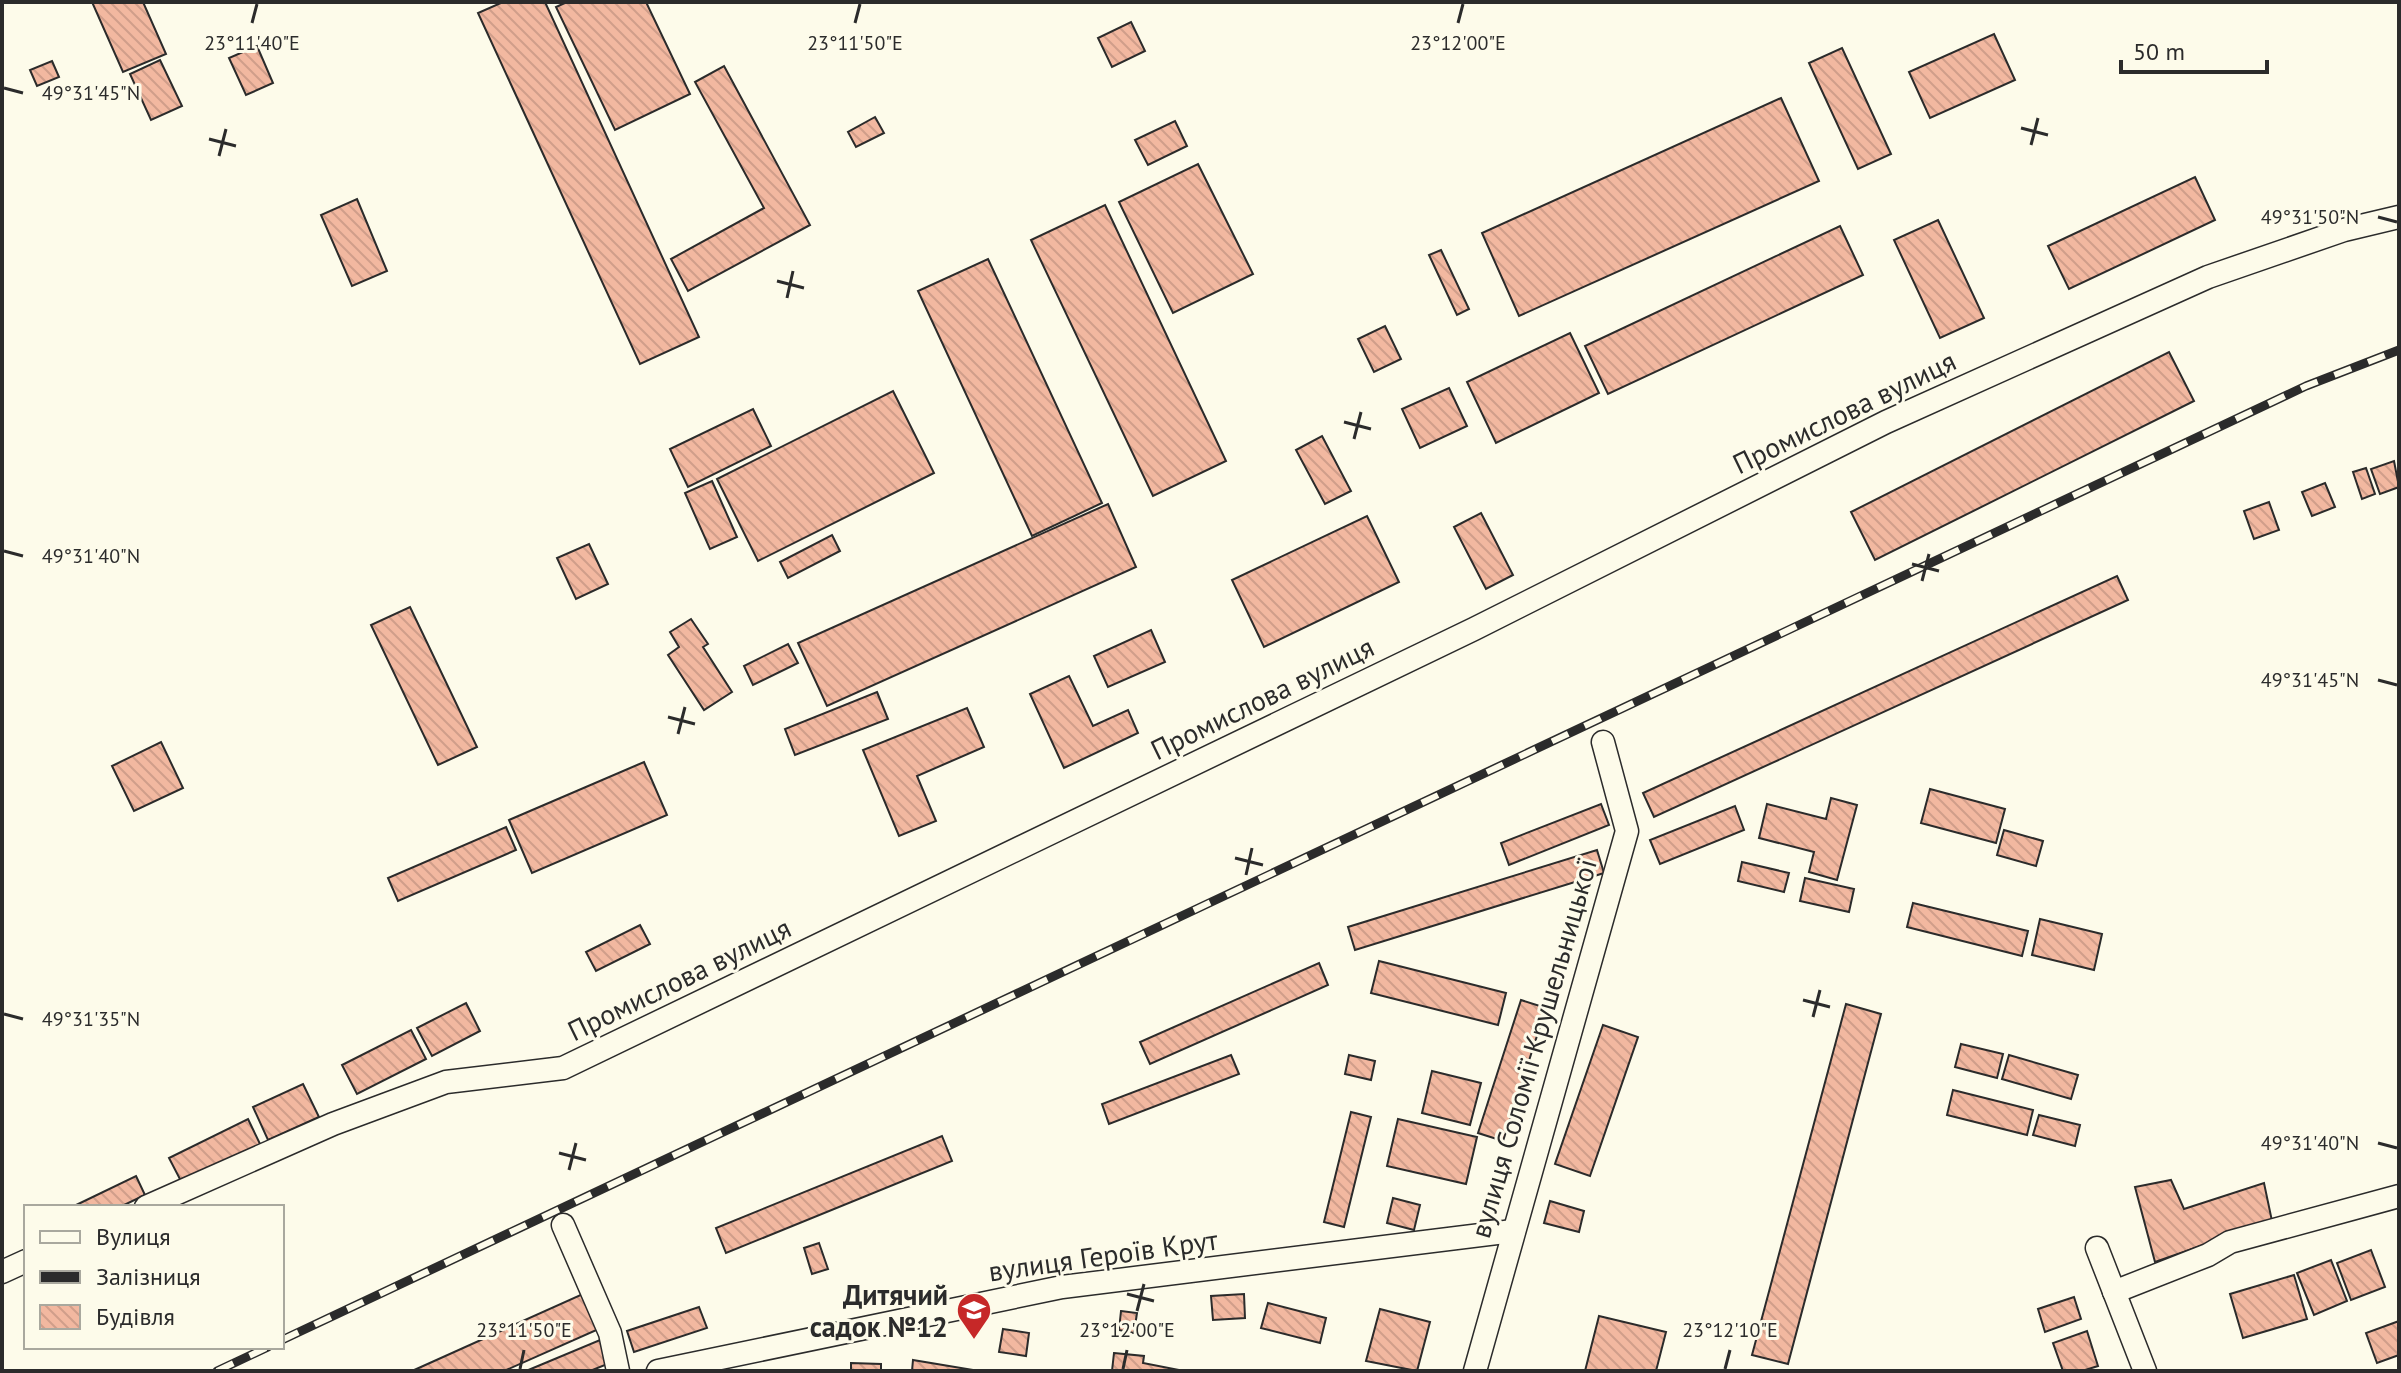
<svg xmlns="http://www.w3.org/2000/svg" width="2401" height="1373" font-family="'PT Sans',sans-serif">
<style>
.building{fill:url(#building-back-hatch);stroke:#2b2b2b;stroke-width:2}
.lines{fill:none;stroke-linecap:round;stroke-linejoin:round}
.minor-casing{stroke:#2b2b2b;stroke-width:25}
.minor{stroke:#fdfbea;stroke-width:22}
.rail-casing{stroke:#2b2b2b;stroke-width:9}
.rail{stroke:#fdfbea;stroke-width:6;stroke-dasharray:18;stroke-linecap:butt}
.ticks{fill:none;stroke:#2b2b2b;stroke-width:3}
.labels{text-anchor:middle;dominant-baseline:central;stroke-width:6;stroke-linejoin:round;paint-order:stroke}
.street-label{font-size:28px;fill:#2b2b2b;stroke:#fdfbea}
.poi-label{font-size:28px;font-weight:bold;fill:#2b2b2b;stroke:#fdfbea;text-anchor:end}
.ticks-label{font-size:20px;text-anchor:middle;fill:#2b2b2b;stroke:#fdfbea;stroke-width:6;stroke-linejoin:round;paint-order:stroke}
</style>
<defs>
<pattern id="building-back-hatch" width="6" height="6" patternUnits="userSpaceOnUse" patternTransform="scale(2)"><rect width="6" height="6" fill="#f2b8a0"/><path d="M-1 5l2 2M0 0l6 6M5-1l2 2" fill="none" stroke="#d09e8a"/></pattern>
</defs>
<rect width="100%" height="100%" fill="#fdfbea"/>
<g class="building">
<path d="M92,2h51l23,52 -43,18z"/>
<path d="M503,2h42l154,335 -59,27 -162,-351z"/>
<path d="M567,2h79l44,92 -75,36 -59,-123z"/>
<path d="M1131,22l14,29 -33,16 -14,-29z"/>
<path d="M1994,34l21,46 -85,38 -21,-46z"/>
<path d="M257,46l16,37 -27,12 -17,-37z"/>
<path d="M1842,48l49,106 -33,15 -49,-106z"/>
<path d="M160,60l22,46 -31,14 -21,-46z"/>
<path d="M52,61l7,16 -22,9 -7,-16z"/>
<path d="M724,66l86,159 -122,66 -17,-32 93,-51 -69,-126z"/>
<path d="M1781,98l38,83 -300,135 -37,-83z"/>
<path d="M875,117l9,16 -28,14 -8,-15z"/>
<path d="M1175,121l12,25 -39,19 -13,-25z"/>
<path d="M1198,164l55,110 -80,39 -54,-111z"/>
<path d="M2195,177l20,43 -146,69 -21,-43z"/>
<path d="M357,199l30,72 -35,15 -31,-71z"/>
<path d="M1105,205l121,256 -73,35 -122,-256z"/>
<path d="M1938,220l46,98 -44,20 -46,-98z"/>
<path d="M1840,226l23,49 -255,119 -23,-48z"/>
<path d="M1441,250l28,59 -12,6 -28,-60z"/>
<path d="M988,259l114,244 -70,33 -114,-245z"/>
<path d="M1385,326l16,33 -27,13 -16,-33z"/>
<path d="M1570,333l29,60 -103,50 -29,-61z"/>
<path d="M2169,352l25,49 -319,159 -24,-48z"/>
<path d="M1449,388l18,38 -47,22 -18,-39z"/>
<path d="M893,391l41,82 -176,88 -41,-82z"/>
<path d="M753,409l18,37 -83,41 -18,-38z"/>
<path d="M1322,436l29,55 -26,13 -29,-54z"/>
<path d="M2394,461l5,26 -19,7 -9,-25z"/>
<path d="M2366,468l9,26 -13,5 -9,-27z"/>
<path d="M712,481l25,56 -27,12 -25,-56z"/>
<path d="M2325,483l10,24 -23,9 -10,-24z"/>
<path d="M2269,502l10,28 -25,9 -10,-28z"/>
<path d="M1108,504l28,63 -309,139 -29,-63z"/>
<path d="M1481,513l32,62 -27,14 -32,-62z"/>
<path d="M1367,516l32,66 -135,65 -32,-67z"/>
<path d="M832,535l8,16 -52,27 -8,-16z"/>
<path d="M589,544l19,40 -32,15 -19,-41z"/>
<path d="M2117,576l11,24 -474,217 -11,-24z"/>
<path d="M410,607l67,140 -39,18 -67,-140z"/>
<path d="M691,619l17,25 -5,3 29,45 -28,18 -36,-55 11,-8 -9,-15z"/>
<path d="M1151,630l14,32 -57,25 -14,-31z"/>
<path d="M788,644l10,19 -45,22 -9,-19z"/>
<path d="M1069,676l24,50 35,-16 10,23 -74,35 -34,-74z"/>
<path d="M877,692l11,27 -93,36 -10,-26z"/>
<path d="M967,708l17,39 -67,29 19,45 -37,15 -36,-86z"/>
<path d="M161,742l22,46 -49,23 -22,-45z"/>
<path d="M644,762l23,53 -135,58 -23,-53z"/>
<path d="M1930,789l75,20 -9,34 -75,-20z"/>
<path d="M1831,798l26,7 -20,75 -28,-8 5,-20 -55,-14 8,-34 59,15z"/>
<path d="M1601,804l8,21 -100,40 -8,-22z"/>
<path d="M1735,806l9,24 -84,34 -10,-24z"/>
<path d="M506,827l10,23 -118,51 -10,-23z"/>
<path d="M2004,830l39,11 -7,25 -39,-11z"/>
<path d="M1597,850l7,23 -249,77 -7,-23z"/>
<path d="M1742,862l47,11 -5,19 -46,-11z"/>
<path d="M1805,878l49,11 -5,23 -49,-11z"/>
<path d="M1913,903l115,28 -6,25 -115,-29z"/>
<path d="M2040,919l62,15 -8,36 -62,-15z"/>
<path d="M640,925l10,19 -54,27 -10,-19z"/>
<path d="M1379,961l127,32 -8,32 -127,-32z"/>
<path d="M1319,963l9,22 -178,79 -10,-22z"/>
<path d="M1521,1000l25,8 -43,133 -25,-8z"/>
<path d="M466,1003l14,28 -48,25 -15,-28z"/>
<path d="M1846,1004l35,10 -93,350 -36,-9z"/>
<path d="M1603,1025l35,12 -48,139 -35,-12z"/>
<path d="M411,1030l15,29 -69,35 -15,-29z"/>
<path d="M1961,1044l42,10 -6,24 -42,-11z"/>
<path d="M1231,1055l8,19 -130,50 -7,-20z"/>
<path d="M1349,1055l26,6 -4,19 -26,-6z"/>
<path d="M2009,1055l69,20 -7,24 -69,-20z"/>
<path d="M1432,1071l49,12 -11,42 -48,-12z"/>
<path d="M303,1084l16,33 -51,23 -15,-33z"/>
<path d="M1953,1090l80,20 -6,25 -80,-20z"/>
<path d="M1351,1112l20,5 -27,110 -20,-5z"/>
<path d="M2039,1115l41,10 -5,21 -42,-11z"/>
<path d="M248,1119l13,27 -78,39 -14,-27z"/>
<path d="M1398,1119l79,18 -11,47 -79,-18z"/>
<path d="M942,1136l10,25 -226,92 -10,-25z"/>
<path d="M136,1176l9,19 -25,12h-48z"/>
<path d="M2171,1180l13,29 80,-26 8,38 -117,41 -20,-75z"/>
<path d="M1393,1198l27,7 -6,25 -27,-7z"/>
<path d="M1550,1201l34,10 -5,21 -35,-9z"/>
<path d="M819,1243l9,26 -16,5 -8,-26z"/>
<path d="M2371,1250l14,37 -34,13 -14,-37z"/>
<path d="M2331,1260l16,41 -33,14 -17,-42z"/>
<path d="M2294,1275l13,44 -64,19 -13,-44z"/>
<path d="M585,1293l16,35 -97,43h-92z"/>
<path d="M1244,1294l1,24 -32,2 -2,-24z"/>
<path d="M2074,1297l7,22 -36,13 -7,-23z"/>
<path d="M1268,1303l58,15 -6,25 -59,-15z"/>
<path d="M699,1307l8,21 -73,24 -7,-21z"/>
<path d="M1380,1309l50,13 -13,49 -51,-10z"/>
<path d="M1121,1311l16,2 -3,20 -15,-3z"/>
<path d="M1599,1316l67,16 -10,39h-71z"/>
<path d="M2399,1321v34l-22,8 -11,-30z"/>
<path d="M1003,1329l26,4 -3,23 -27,-4z"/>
<path d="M2087,1331l11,35 -16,5h-19l-10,-28z"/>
<path d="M600,1340l10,23 -20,8h-64z"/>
<path d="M1114,1353l30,3 -1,7 41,8h-72z"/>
<path d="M913,1360l66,11h-67z"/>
<path d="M851,1363l30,1v7h-30z"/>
</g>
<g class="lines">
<g class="minor-casing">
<g id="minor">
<path d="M146,1207l187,-83 113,-42 117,-14 911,-439 412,-207 322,-145 136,-47 55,-13"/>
<path d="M563,1225l47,108 8,38"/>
<path d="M2097,1248l48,123"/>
<path d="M2,1272l24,-11"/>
<path d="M2114,1292l94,-37 22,-13 169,-46"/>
<path d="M658,1371l404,-84 451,-56"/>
<path d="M1475,1371l152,-540 -24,-89"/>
</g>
</g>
<use href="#minor" class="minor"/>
<g class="rail-casing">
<g id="rail">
<path d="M282,1340l2024,-954 93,-36"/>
<path d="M217,1371l51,-24"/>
</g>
</g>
<use href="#rail" class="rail"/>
</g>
<path class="ticks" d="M252,23l5,-19M855,23l5,-19M1458,23l5,-19M4,88l19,5M2021,128l27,7M209,139l27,7M2031,145l7,-27M219,156l7,-27M2378,217l19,5M777,281l27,7M787,298l6,-27M1344,422l27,7M1354,439l7,-27M4,551l19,5M1912,564l27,7M1922,581l7,-27M2378,680l19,5M668,717l27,7M678,734l7,-27M1235,858l28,7M1246,875l6,-27M1803,1000l27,7M4,1014l19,5M1813,1017l7,-27M2378,1143l19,5M559,1153l27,7M569,1170l7,-27M1127,1294l27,7M1137,1311l7,-27M520,1369l4,-19M1123,1369l4,-19M1725,1369l5,-19"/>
<defs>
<g id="school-pin" transform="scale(1.8)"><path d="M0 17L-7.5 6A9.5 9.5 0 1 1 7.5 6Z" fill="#c62828" stroke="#fdfbea"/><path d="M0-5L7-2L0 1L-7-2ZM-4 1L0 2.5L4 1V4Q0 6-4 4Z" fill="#fff"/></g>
</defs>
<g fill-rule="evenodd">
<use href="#school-pin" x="974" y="1310"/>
</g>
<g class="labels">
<g class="street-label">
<text transform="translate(1844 412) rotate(-26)">Промислова вулиця</text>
<text transform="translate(1262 698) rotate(-26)">Промислова вулиця</text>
<text transform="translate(679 979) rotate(-26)">Промислова вулиця</text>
<text transform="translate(1533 1048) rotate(-74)">вулиця Соломії Крушельницької</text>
<text transform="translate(1103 1255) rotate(-8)">вулиця Героїв Крут</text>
</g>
<g class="poi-label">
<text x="948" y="1294">Дитячий<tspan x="948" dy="32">садок №12</tspan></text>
</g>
</g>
<g class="ticks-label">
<text x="252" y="50">23°11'40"E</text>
<text x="855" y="50">23°11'50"E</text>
<text x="1458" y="50">23°12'00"E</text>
<text x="91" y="100">49°31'45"N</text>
<text x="2310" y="224">49°31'50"N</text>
<text x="91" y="563">49°31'40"N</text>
<text x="2310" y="687">49°31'45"N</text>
<text x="91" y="1026">49°31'35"N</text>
<text x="2310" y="1150">49°31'40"N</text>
<text x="524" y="1337">23°11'50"E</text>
<text x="1127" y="1337">23°12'00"E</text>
<text x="1730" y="1337">23°12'10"E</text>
</g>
<rect width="2401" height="1373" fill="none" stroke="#2b2b2b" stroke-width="8"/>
<rect x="24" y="1205" width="260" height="144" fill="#fdfbea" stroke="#a9a89e" stroke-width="2"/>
<rect x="40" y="1231" width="40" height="12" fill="#fdfbea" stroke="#a9a89e" stroke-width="2"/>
<text x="96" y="1245" font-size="24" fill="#2b2b2b">Вулиця</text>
<rect x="40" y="1271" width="40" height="12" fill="#2b2b2b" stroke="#a9a89e" stroke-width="2"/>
<text x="96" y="1285" font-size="24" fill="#2b2b2b">Залізниця</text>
<rect x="40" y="1305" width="40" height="24" fill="url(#building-back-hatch)" stroke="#a9a89e" stroke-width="2"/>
<text x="96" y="1325" font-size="24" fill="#2b2b2b">Будівля</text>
<path d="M2121 60v12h146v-12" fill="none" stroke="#2b2b2b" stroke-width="4"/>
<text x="2133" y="60" font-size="24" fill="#2b2b2b" stroke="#fdfbea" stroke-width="6" paint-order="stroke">50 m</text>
</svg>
